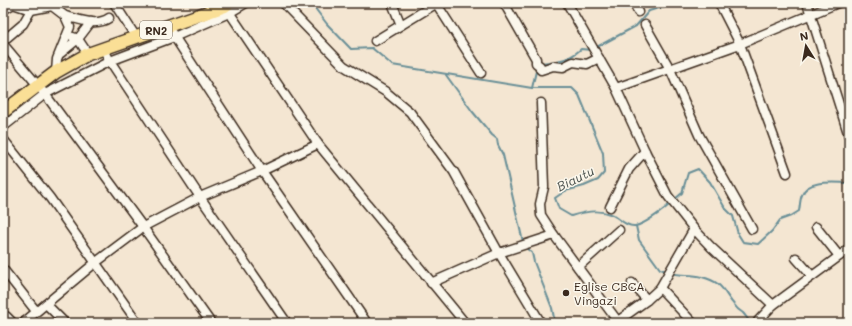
<svg xmlns="http://www.w3.org/2000/svg" width="852" height="326" font-family="Mali,sans-serif">
<style>
.lines{fill:none;stroke-linecap:round;stroke-linejoin:round}
.stream{stroke:#698f97;stroke-width:2}
.minor-casing{stroke:#3b2a1e;stroke-width:11}
.highway-casing{stroke:#3b2a1e;stroke-width:15}
.minor{stroke:#fbf7ec;stroke-width:8}
.highway{stroke:#fadf96;stroke-width:12}
.poi-dot{fill:#3b2a1e;stroke:#fbf7ec;stroke-width:1.5}
.labels{text-anchor:middle;dominant-baseline:central;stroke-width:3;stroke-linejoin:round;paint-order:stroke}
.shield{fill:#fbf7ec;stroke:#75685c;stroke-width:1}
.shield-label{font-size:11px;font-weight:bold;fill:#3b2a1e}
.poi-label{font-size:12px;fill:#3b2a1e;stroke:#fbf7ec;text-anchor:start}
.water-label{font-size:13px;font-style:italic;fill:#4e5450;stroke:#fbf7ec}
</style>
<rect width="100%" height="100%" fill="#f4e6d2"/>
<filter id="ink" filterUnits="userSpaceOnUse"><feTurbulence type="fractalNoise" baseFrequency=".025" numOctaves="2"/><feDisplacementMap in="SourceGraphic" scale="8" xChannelSelector="R" yChannelSelector="G"/><feConvolveMatrix kernelMatrix="1 2 1 2 8 2 1 2 1" color-interpolation-filters="sRGB"/></filter>
<g filter="url(#ink)">
<g class="lines">
<g class="stream">
<path d="M311,3l16,21 24,25 21,-1 20,17 140,23h40l7,7 24,58 1,20 -6,7 -14,6 -19,5 -10,7 4,11 12,7c12,-4 27,-7 39,-2 9,3 15,13 25,12 9,-1 30,-17 36,-23"/>
<path d="M595,48l41,-22 13,-15 26,-8"/>
<path d="M541,63c17,-2 27,-2 40,-14l10,1"/>
<path d="M446,75l26,36 20,24 5,4 1,6 5,10 20,87"/>
<path d="M532,88l5,-21"/>
<path d="M674,200l8,-7 6,-20 10,-4 12,13 15,26 8,8 5,18 5,8 15,2 14,-13 8,-11 11,-4 8,-5c1,-5 1,-12 3,-16 5,-16 34,-12 47,-12"/>
<path d="M636,226l3,14 21,29 7,2"/>
<path d="M525,247l7,6 2,9 18,46 3,15"/>
<path d="M671,273c10,3 21,1 31,4 23,6 20,15 34,30 2,3 5,4 7,6 3,3 5,7 8,10"/>
</g>
<g class="minor-casing">
<g id="minor">
<path d="M114,3l22,34"/>
<path d="M283,3l61,63 42,26 24,20 44,60 45,81 42,70"/>
<path d="M392,3l9,22"/>
<path d="M436,3l45,70"/>
<path d="M504,3l32,56v4l4,3v3l1,1 12,-4 10,1 10,-5 14,2 12,-6"/>
<path d="M567,3l49,85 29,63 23,45 26,33 17,18 62,58"/>
<path d="M634,3l4,9"/>
<path d="M719,3l21,41 47,129"/>
<path d="M807,3l42,133"/>
<path d="M225,6l93,138 147,179"/>
<path d="M3,10l10,-6 18,6 21,-4 13,10 5,11 -13,32 -1,13"/>
<path d="M65,16c14,3 31,11 44,2"/>
<path d="M645,25l25,44 29,66 53,94"/>
<path d="M168,27l94,144 105,152"/>
<path d="M73,37l5,2 10,15"/>
<path d="M3,41l20,-17 8,-14"/>
<path d="M375,41l62,-38"/>
<path d="M3,44l42,50 98,133 68,96"/>
<path d="M103,48l7,13 90,136 87,126"/>
<path d="M61,53l17,-14 13,-17"/>
<path d="M616,88l124,-44 98,-41"/>
<path d="M541,103l3,84 -4,17 1,11 13,20 65,88"/>
<path d="M3,127l42,-33 65,-33 64,-24 55,-24 17,-10"/>
<path d="M3,139l47,59 88,125"/>
<path d="M610,207l19,-38 16,-18"/>
<path d="M816,227l23,29"/>
<path d="M796,258l16,18"/>
<path d="M578,267l41,-37"/>
<path d="M3,269l33,42"/>
<path d="M431,283l68,-30 55,-18"/>
<path d="M632,283l15,17"/>
<path d="M660,288l33,35"/>
<path d="M46,304l19,19"/>
<path d="M3,317l3,-1 7,7"/>
<path d="M618,321l29,-21 13,-12 34,-59"/>
<path d="M758,321l15,-16 76,-56"/>
<path d="M23,323l72,-60 48,-36 57,-30 62,-26 56,-27"/>
</g>
</g>
<g class="highway-casing">
<path id="highway" d="M3,112l53,-40 32,-18 137,-48 4,-3"/>
</g>
<use href="#minor" class="minor"/>
<use href="#highway" class="highway"/>
</g>
</g>
<circle class="poi-dot" cx="566" cy="293" r="4"/>
<g class="labels">
<rect class="shield" x="140" y="21" width="32" height="18" rx="3"/>
<g class="shield-label">
<text x="156" y="30">RN2</text>
</g>
<g class="poi-label">
<text x="574" y="286">Eglise CBCA<tspan x="574" dy="14">Vingazi</tspan></text>
</g>
<g class="water-label">
<text transform="translate(575 178) rotate(-26)">Biautu</text>
</g>
</g>
<rect width="852" height="326" fill="none" stroke="#fbf7ec" stroke-width="16"/>
<rect x="8" y="8" width="836" height="310" fill="none" stroke="#3b2a1e" stroke-width="1.5" filter="url(#ink)"/>
<g transform="translate(806 46) rotate(349)" stroke="#fbf7ec" stroke-width="3" paint-order="stroke">
<path d="M0-3L7 15L0 10L-7 15Z" fill="#3b2a1e"/>
<text y="-6" font-size="11" font-weight="bold" text-anchor="middle" fill="#3b2a1e">N</text>
</g>
</svg>
